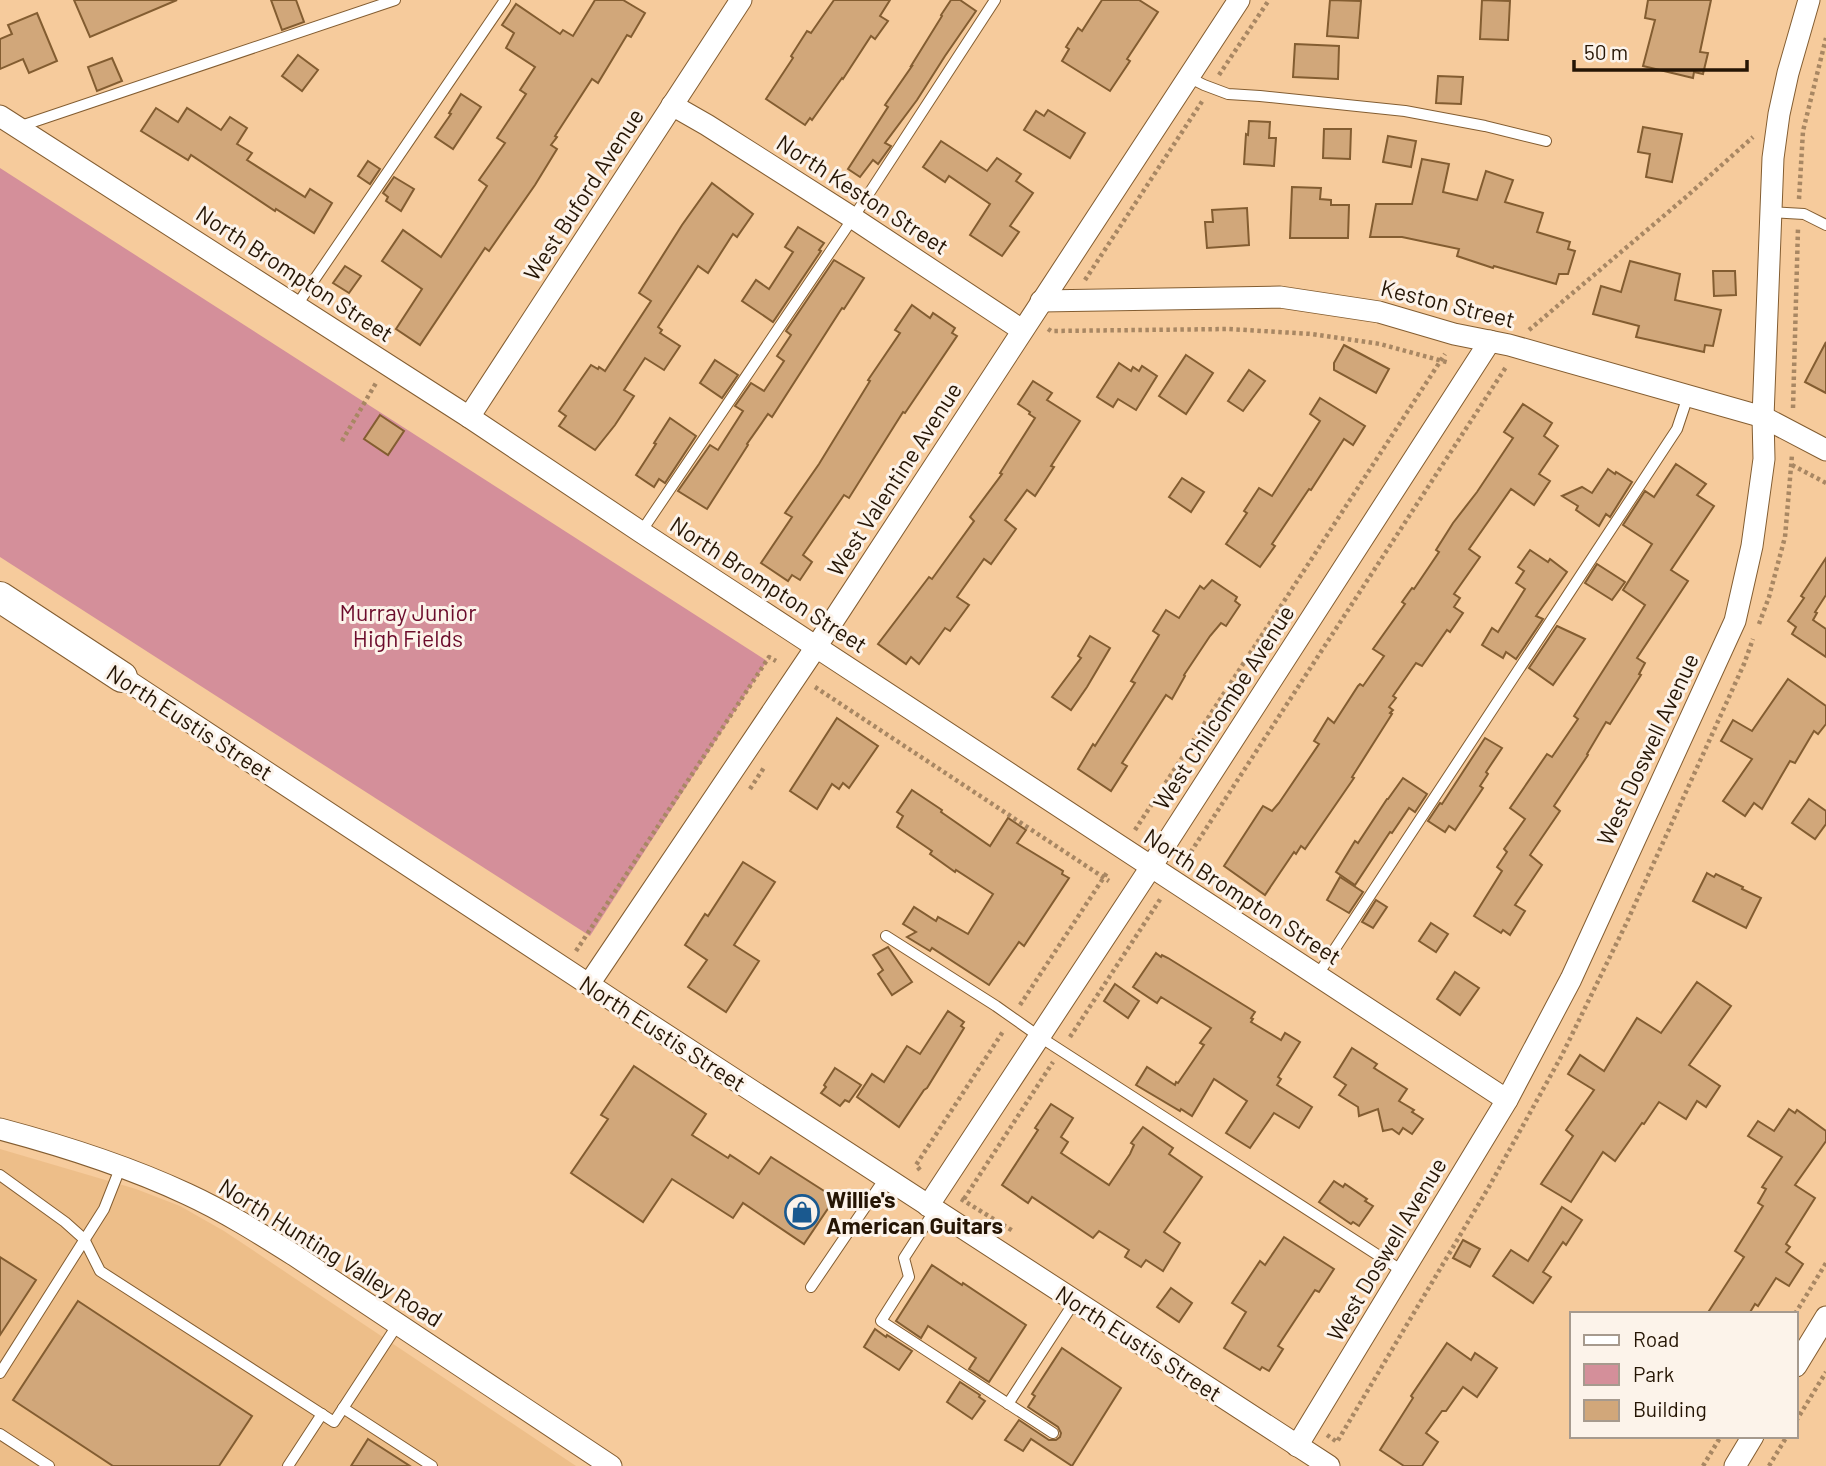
<svg xmlns="http://www.w3.org/2000/svg" width="1826" height="1466" font-family="Barlow,sans-serif">
<style>
.built{fill:#edbe89}
.green{fill:#d48f9a}
.building{fill:#d1a77a;stroke:#835d31;stroke-width:2}
.lines{fill:none;stroke-linecap:round;stroke-linejoin:round}
.service-casing{stroke:#835d31;stroke-width:12}
.minor-casing{stroke:#835d31;stroke-width:23}
.secondary-casing{stroke:#835d31;stroke-width:32}
.path{stroke:#a88763;stroke-width:4.5;stroke-dasharray:3.5 3.5;stroke-linecap:butt}
.service{stroke:#fff;stroke-width:10}
.minor{stroke:#fff;stroke-width:21}
.secondary{stroke:#fff;stroke-width:30}
.labels{text-anchor:middle;dominant-baseline:central;stroke-width:6;stroke-linejoin:round;paint-order:stroke}
.street-label{font-size:23px;fill:#251504;stroke:#fcf3ea}
.park-label{font-size:23px;fill:#6b0b2b;stroke:#fcf3ea}
.poi-label{font-size:23px;font-weight:bold;fill:#251504;stroke:#fcf3ea;text-anchor:start}
</style>
<rect width="100%" height="100%" fill="#f6cb9c"/>
<path class="built" d="M0,1149l136,40 44,17 44,25 352,235h-576z"/>
<path class="green" d="M0,168l767,493 -177,275 -590,-379z"/>
<g class="building">
<path d="M74,0h103l-87,37z"/>
<path d="M271,0h25l8,22 -22,8z"/>
<path d="M595,0h28l22,13 -14,24 -4,-2 -29,48 -6,-4 -37,57 2,1 -6,8 6,4 -22,36 -46,66 -4,-3 -65,97 -24,-16 26,-40 -40,-28 21,-31 38,27 46,-71 -8,-6 26,-37 -8,-5 29,-44 -6,-4 15,-23 -29,-19 8,-15 -12,-8 14,-21 44,30 3,-4 10,6z"/>
<path d="M834,0h56l-10,16 8,5 -13,18 -4,-3 -28,43 -1,-1 -30,42 -2,-2 -5,7 -39,-26 27,-41 -2,-2 16,-25 4,2z"/>
<path d="M951,0h9l16,11 -31,45 -28,44 -32,43 6,3 -13,18 -5,-4 -13,17 -12,-8 40,-62 -3,-2 27,-39h-1l31,-50 -1,-1z"/>
<path d="M1102,0h37l19,12 -31,47 3,2 -20,30 -48,-30 7,-12 -3,-2 12,-19 4,3z"/>
<path d="M1330,0l31,1 -3,37 -31,-2z"/>
<path d="M1482,0l28,1 -2,39 -28,-1z"/>
<path d="M1648,0h63l-11,52 8,1 -5,21 -9,-2 -1,6 -50,-12 12,-46 -10,-2z"/>
<path d="M37,13l20,48 -28,12 -6,-14 -23,10v-30l12,-5 -4,-9z"/>
<path d="M1295,44l44,2 -1,33 -45,-2z"/>
<path d="M298,55l20,15 -16,21 -20,-15z"/>
<path d="M112,58l10,23 -25,10 -9,-24z"/>
<path d="M1438,76l25,1 -2,27 -25,-1z"/>
<path d="M461,94l20,13 -28,42 -18,-12 16,-23 -2,-1z"/>
<path d="M156,108l22,14 9,-14 34,22 9,-13 17,11 -10,16 15,9 -5,7 58,37 5,-8 22,14 -18,30 -38,-24 -1,2 -84,-56 -3,5 -47,-29z"/>
<path d="M1048,110l37,23 -15,25 -46,-28 12,-19 8,5z"/>
<path d="M1249,121l21,1 -1,16h7l-2,28 -30,-2 2,-30 2,1z"/>
<path d="M1643,127l39,7 -10,48 -26,-5 4,-23 -12,-2z"/>
<path d="M1324,129h27l-1,30 -27,-1z"/>
<path d="M1388,136l28,5 -5,26 -28,-5z"/>
<path d="M941,141l46,30 10,-13 24,16 -5,7 17,12 -23,33 9,6 -17,24 -32,-21 20,-31 -41,-28 -4,6 -22,-15z"/>
<path d="M1422,159l27,5 -6,28 34,8 9,-29 27,9 -8,22 38,11 -6,19 33,10 -2,7 7,2 -7,23h-9l-3,10 -62,-18 -1,2 -36,-12 2,-7 -57,-12h-32l6,-33h36z"/>
<path d="M368,161l12,8 -10,15 -12,-8z"/>
<path d="M394,177l20,12 -13,22 -15,-10 2,-4 -5,-4z"/>
<path d="M712,183l41,31 -16,23 -4,-3 -25,39 -10,-7 -40,61 4,3 -2,3 20,13 -16,24 -19,-12 -21,32 10,6 -19,29 -20,25 -36,-24 7,-10 -7,-5 32,-46 7,4 1,-2 6,4 46,-70 -12,-8 43,-68z"/>
<path d="M1292,187l29,1 -1,11 11,1v5h18l-1,33h-58z"/>
<path d="M1247,208l2,37 -42,3 -2,-26h8l-1,-12z"/>
<path d="M798,227l26,16 -5,7 2,1 -48,71 -31,-21 14,-21 13,9 24,-37 -8,-5z"/>
<path d="M834,260l30,18 -20,31 -2,-1 -70,109 -4,-3 -21,30 1,1 -41,64 -29,-18 32,-46 8,5 25,-39 -8,-5 16,-23 13,8 20,-30 -7,-5 14,-21 -5,-4z"/>
<path d="M1630,261l50,13 -5,26 46,10 -8,36 -8,-1 -1,7 -68,-15 3,-11 -46,-12 8,-28 20,6z"/>
<path d="M345,266l16,10 -12,17 -16,-10z"/>
<path d="M1713,271h22l1,24 -22,1z"/>
<path d="M912,305l18,13 3,-5 22,15 -3,5 5,3 -52,77 -2,-1 -54,86 -5,-3 -41,60 9,7 -12,18 -8,-5 -4,6 -27,-18 31,-46 -7,-4 34,-49 51,-83 -2,-1 32,-47 -5,-3z"/>
<path d="M1826,342v51l-21,-11z"/>
<path d="M1344,345l45,24 -13,24 -42,-23v-7z"/>
<path d="M1186,355l27,18 -27,41 -27,-18z"/>
<path d="M715,360l23,15 -16,23 -22,-15z"/>
<path d="M1119,363l12,8 2,-4 6,4 3,-5 15,10 -21,34 -18,-11 -5,8 -16,-10z"/>
<path d="M1249,370l16,11 -22,30 -15,-10z"/>
<path d="M1033,381l19,12 -5,7 33,21 -29,45 3,1 -19,29 -8,-6 -22,30 11,9 -25,35 -7,-5 -27,38 12,8 -19,26 -5,-3 -26,36 -8,-7 -5,7 -28,-20 51,-67 3,2 42,-58 -4,-4 32,-43 -2,-1 35,-55 -6,-4 1,-2 -12,-8z"/>
<path d="M1320,398l45,28 -12,19 -9,-6 -33,51 -2,-1 -37,55 3,2 -15,21 -34,-23 21,-31 -3,-2 15,-23 13,8 48,-75 -10,-7z"/>
<path d="M1523,404l29,19 -8,13 14,10 -19,28 11,7 -16,24 -23,-16 -42,60 11,8 -26,37 6,4 -6,9 9,6 -13,19 -3,-2 -25,36 -6,-3 -23,33 3,2 -7,9 4,3 -3,3 2,1 -40,63 2,1 -49,71 -4,-3 -5,8 -2,-2 -29,43 -41,-29 39,-60 9,5 7,-8 40,-59 -5,-3 14,-23 6,5 24,-37 2,-2 3,2 21,-30 -11,-7 32,-45 -3,-2 10,-14 2,1 25,-37 -3,-2 17,-27 24,-31 36,-54 -9,-6z"/>
<path d="M380,415l24,16 -16,24 -24,-16z"/>
<path d="M670,418l26,18 -31,47 -6,-4 -5,8 -18,-12 20,-31 -2,-1z"/>
<path d="M1676,464l30,20 -9,11 17,11 -43,64 17,11 -51,77 8,5 -6,11 2,1 -31,49 -4,-2 -19,32 1,1 -34,51 6,5 -30,44 12,10 -27,40 10,6 -15,24 -7,-5 -2,3 -27,-17 28,-45 -5,-4 10,-15 -3,-3 21,-30 -15,-11 37,-54 5,3 26,-38 -4,-3 71,-111 -22,-15 29,-46 -29,-19 22,-34 9,6z"/>
<path d="M1608,469l7,5 1,-2 16,10 -22,35 -4,-3 -7,12 -23,-16 2,-4 -16,-10 20,-9 10,6z"/>
<path d="M1182,478l22,14 -13,20 -22,-15z"/>
<path d="M1530,550l18,12 2,-3 17,13 -31,44 7,3 -27,40 -10,-7 -3,6 -21,-13 10,-17 6,4 27,-43 -9,-6 8,-12 -6,-4z"/>
<path d="M1826,558v37l-11,17 2,1 -4,7 13,9v28l-34,-23 4,-7 -8,-6 16,-23 -3,-2z"/>
<path d="M1597,564l28,18 -13,18 -27,-17z"/>
<path d="M1212,580l25,17 -2,4 5,4 -14,21 -5,-3 -11,13 -26,39 1,1 -13,23 -6,-4 -44,68 5,3 -16,25 -33,-22 15,-25 2,2 40,-63 -4,-2 28,-46 -6,-4 13,-21 13,8 21,-32 4,3z"/>
<path d="M1557,626l28,13 -32,46 -24,-17z"/>
<path d="M1090,636l20,12 -23,39 -16,23 -19,-13 29,-39 -3,-2z"/>
<path d="M1788,679l38,27v18l-8,10 -4,-3 -19,32 -5,-2 -28,48 -8,-6 -9,13 -22,-15 29,-42 -31,-18 12,-21 19,11z"/>
<path d="M837,718l41,28 -29,42 -6,-5 -4,6 -7,-5 -15,25 -27,-18z"/>
<path d="M1485,738l17,10 -16,24 2,2 -8,12 3,2 -28,42 -6,-4 -4,6 -17,-11 12,-18 2,1z"/>
<path d="M1403,778l24,16 -12,18 -6,-4 -17,25 -2,-1 -35,53 -19,-13 19,-31 3,2 29,-44h1z"/>
<path d="M912,790l30,20 -1,2 49,34 18,-28 18,12 -9,13 46,28 -1,3 7,4 -45,68 -5,-4 -30,43 -57,-37 -2,3 -23,-14 9,-5 -13,-8 11,-17 22,14 2,-4 30,17 25,-40 -37,-24 -1,2 -25,-18 2,-3 -35,-24 6,-11 -6,-4z"/>
<path d="M1809,799l17,12v13l-11,15 -23,-16z"/>
<path d="M743,862l32,20 -41,63 25,16 -33,51 -38,-25 19,-27 -22,-15 20,-31 3,2z"/>
<path d="M1707,873l7,4 2,-3 27,13 -1,2 19,9 -15,30 -53,-27z"/>
<path d="M1340,877l23,15 -14,21 -22,-13z"/>
<path d="M1376,900l11,7 -14,21 -11,-6z"/>
<path d="M1431,923l17,11 -12,18 -17,-11z"/>
<path d="M888,947l24,35 -20,13 -14,-21 5,-4 -10,-15z"/>
<path d="M1156,953l5,4 1,-2 6,3 87,54 -4,6 2,1 -2,3 30,18 4,-7 15,9 -22,35 3,2 -4,6 35,22 -13,21 -25,-15 -24,35 -24,-15 21,-32 -33,-22 -22,37 -11,-7 -1,2 -44,-26 11,-18 28,18 1,-3 2,1 26,-38 -4,-2 11,-15 -50,-31 -4,6 -24,-16z"/>
<path d="M1455,972l24,16 -19,27 -23,-16z"/>
<path d="M1697,982l34,24 -42,59 31,21 -14,21 -9,-6 -11,18 -27,-17 -15,22 -2,-1 -27,38 -12,-9 -32,50 -30,-18 32,-48 -7,-6 28,-40 -26,-16 12,-19 24,16 33,-53 24,15z"/>
<path d="M1115,984l24,17 -11,17 -24,-17z"/>
<path d="M948,1011l16,11 -3,4 3,2 -37,60 -3,2 -25,37 -42,-30 15,-23 12,8 23,-36 13,8z"/>
<path d="M1352,1048l25,16 -3,4 33,21 -8,12 15,9 -2,2 11,7 -11,15 -9,-6 -4,6 -7,-5 -9,2 -5,-22 -19,7 -1,-9 -19,-12 7,-10 -12,-8z"/>
<path d="M634,1066l72,48 -14,21 36,23 2,-3 29,19 12,-17 64,41 -31,46 -61,-41 -10,15 -61,-39 -29,43 -72,-49 37,-54 -7,-4z"/>
<path d="M835,1068l26,17 -12,17 -4,-2 -5,6 -19,-13 5,-6 -2,-2z"/>
<path d="M1051,1104l22,14 -12,19 7,5 -7,11 48,32 21,-31 4,-9 -3,-2 12,-16 30,21 -4,6 33,23 -38,55 16,11 -17,28 -17,-11 -5,7 -16,-10 4,-7 -30,-19 -6,7 -61,-41 -4,6 -26,-18 36,-55 -3,-2z"/>
<path d="M1789,1109l6,4 2,-3 29,21v10l-31,44 20,13 -29,46 4,3 -4,5 17,12 -14,22 -13,-8 -18,28 -3,-2 -6,10h-42l37,-57 -9,-6 28,-45 -5,-3 8,-14 -4,-2 20,-30 -34,-21 10,-15 16,10z"/>
<path d="M1334,1181l9,6 2,-3 22,15 -2,2 8,5 -14,20 -6,-4 -2,2 -32,-22z"/>
<path d="M1562,1207l20,13 -16,25 -3,-3 -20,30 8,5 -18,26 -40,-27 18,-26 17,11z"/>
<path d="M1284,1237l50,32 -15,23 -4,-2 -37,56 5,3 -14,22 -7,-4 -2,3 -36,-22 22,-36 -14,-9 28,-42 5,4z"/>
<path d="M1463,1240l17,9 -10,18 -17,-9z"/>
<path d="M0,1257l36,23 -36,55z"/>
<path d="M932,1265l30,20 1,-2 63,42 -37,57 -20,-13 7,-11 -48,-32 -7,12 -25,-17z"/>
<path d="M1171,1288l21,15 -13,19 -22,-15z"/>
<path d="M78,1301l174,115 -33,50h-106l-100,-66z"/>
<path d="M875,1329l11,8 1,-2 25,16 -13,19 -35,-23z"/>
<path d="M1447,1343l24,17 4,-7 22,15 -20,29 -14,-10 -17,24h-4l-16,22 12,9 -16,24h-18l-24,-16 33,-52 -2,-2z"/>
<path d="M1062,1348l59,40 -49,78 -41,-27 -8,12 -18,-11 14,-20 30,20h7l4,-3 1,-4 -3,-6 -30,-20 7,-11 -3,-2z"/>
<path d="M960,1382l20,13 -1,2 6,4 -13,18 -25,-17z"/>
<path d="M368,1439l42,27h-59z"/>
</g>
<g class="lines">
<g class="service-casing">
<g id="service">
<path d="M1188,77l16,8 24,9 32,2 145,15 80,15 61,15"/>
<path d="M18,127l377,-127"/>
<path d="M1771,212l33,2 22,11"/>
<path d="M297,305l208,-305"/>
<path d="M641,532l212,-314 142,-218"/>
<path d="M886,936l110,70 44,31 364,235"/>
<path d="M1317,976l360,-547 11,-33"/>
<path d="M0,1175l65,47 19,17 16,32 234,151 64,-98"/>
<path d="M935,1210l-31,48 5,19 -28,44 172,112"/>
<path d="M811,1287l74,-109"/>
<path d="M0,1373l104,-164 17,-43"/>
<path d="M1008,1404l67,-103"/>
<path d="M343,1408l89,58"/>
<path d="M0,1434l49,32"/>
<path d="M288,1466l34,-52"/>
</g>
</g>
<g class="minor-casing">
<g id="minor">
<path d="M672,105l35,20 146,93 169,112"/>
<path d="M0,116l469,301 172,115 866,568"/>
<path d="M1041,301l239,-4 99,15 75,22 55,11 254,72 63,33"/>
<path d="M469,417l272,-417"/>
<path d="M122,677l498,328 709,461"/>
<path d="M589,984l227,-337 423,-647"/>
<path d="M0,1129c64,17 127,37 187,65 37,17 72,39 107,61l317,211"/>
<path d="M928,1206l223,-339 339,-526"/>
<path d="M1796,1366l30,-49"/>
<path d="M1297,1446l210,-346 64,-121 164,-358 17,-75 12,-87 -1,-42 10,-259 6,-44 9,-41 21,-73"/>
<path d="M1735,1466l18,-30"/>
</g>
</g>
<g class="secondary-casing">
<path id="secondary" d="M0,597l122,80"/>
</g>
<g class="path">
<path d="M1219,75l50,-75"/>
<path d="M1799,199l4,-68 23,-93"/>
<path d="M1085,280l118,-180"/>
<path d="M1048,329l3,2 178,-2 83,5 68,10 70,19"/>
<path d="M1529,330l157,-133 67,-60"/>
<path d="M1793,408l5,-180"/>
<path d="M342,441l34,-58"/>
<path d="M1792,465l34,18"/>
<path d="M1759,624l10,-27 16,-60 7,-82"/>
<path d="M815,687l294,194"/>
<path d="M750,789l15,-23"/>
<path d="M1135,830l310,-476"/>
<path d="M1183,864l323,-497"/>
<path d="M576,951l193,-294 7,4"/>
<path d="M1020,1005l88,-134"/>
<path d="M1070,1037l91,-139"/>
<path d="M920,1170l-4,-5 88,-135"/>
<path d="M961,1199l52,32"/>
<path d="M964,1199l89,-137"/>
<path d="M1795,1314l31,-51"/>
<path d="M1796,1421l30,-49"/>
<path d="M1327,1435l10,7 153,-257 72,-130 64,-131 118,-260 9,-25"/>
<path d="M1703,1466l18,-30"/>
<path d="M1769,1466l18,-30"/>
</g>
<use href="#service" class="service"/>
<use href="#minor" class="minor"/>
<use href="#secondary" class="secondary"/>
</g>
<defs>
<g id="shop-ring" transform="scale(1.75)"><circle r="9.5" fill="#fcf3ea" stroke="#1a598f" stroke-width="1.5"/><path d="M-5-2.5h2.3a2.7 3.5 0 0 1 5.4 0H5L5.5 6h-11ZM-1.5-2.5h3a1.5 2.3 0 0 0-3 0Z" fill="#1a598f"/></g>
</defs>
<g fill-rule="evenodd">
<use href="#shop-ring" x="802" y="1212"/>
</g>
<g class="labels">
<g class="street-label">
<text transform="translate(583 194) rotate(-57)">West Buford Avenue</text>
<text transform="translate(863 194) rotate(33)">North Keston Street</text>
<text transform="translate(295 273) rotate(33)">North Brompton Street</text>
<text transform="translate(1448 303) rotate(14)">Keston Street</text>
<text transform="translate(894 479) rotate(-57)">West Valentine Avenue</text>
<text transform="translate(769 584) rotate(33)">North Brompton Street</text>
<text transform="translate(1223 707) rotate(-57)">West Chilcombe Avenue</text>
<text transform="translate(190 722) rotate(33)">North Eustis Street</text>
<text transform="translate(1647 749) rotate(-65)">West Doswell Avenue</text>
<text transform="translate(1243 896) rotate(33)">North Brompton Street</text>
<text transform="translate(663 1033) rotate(33)">North Eustis Street</text>
<text transform="translate(1386 1249) rotate(-59)">West Doswell Avenue</text>
<text transform="translate(331 1252) rotate(32)">North Hunting Valley Road</text>
<text transform="translate(1139 1343) rotate(33)">North Eustis Street</text>
</g>
<g class="park-label">
<text x="408" y="612">Murray Junior<tspan x="408" dy="26">High Fields</tspan></text>
</g>
<g class="poi-label">
<text x="826" y="1199">Willie's<tspan x="826" dy="26">American Guitars</tspan></text>
</g>
</g>
<rect x="1570" y="1312" width="228" height="126" fill="#fcf3ea" stroke="#a69a8e" stroke-width="2"/>
<rect x="1584" y="1335" width="35" height="10" fill="#ffffff" stroke="#a69a8e" stroke-width="2"/>
<text x="1633" y="1347" font-size="21" fill="#251504">Road</text>
<rect x="1584" y="1364" width="35" height="21" fill="#d48f9a" stroke="#a69a8e" stroke-width="2"/>
<text x="1633" y="1382" font-size="21" fill="#251504">Park</text>
<rect x="1584" y="1400" width="35" height="21" fill="#d1a77a" stroke="#a69a8e" stroke-width="2"/>
<text x="1633" y="1417" font-size="21" fill="#251504">Building</text>
<path d="M1574 60v10h173v-10" fill="none" stroke="#251504" stroke-width="3.5"/>
<text x="1584" y="60" font-size="21" fill="#251504" stroke="#fcf3ea" stroke-width="5" paint-order="stroke">50 m</text>
</svg>
